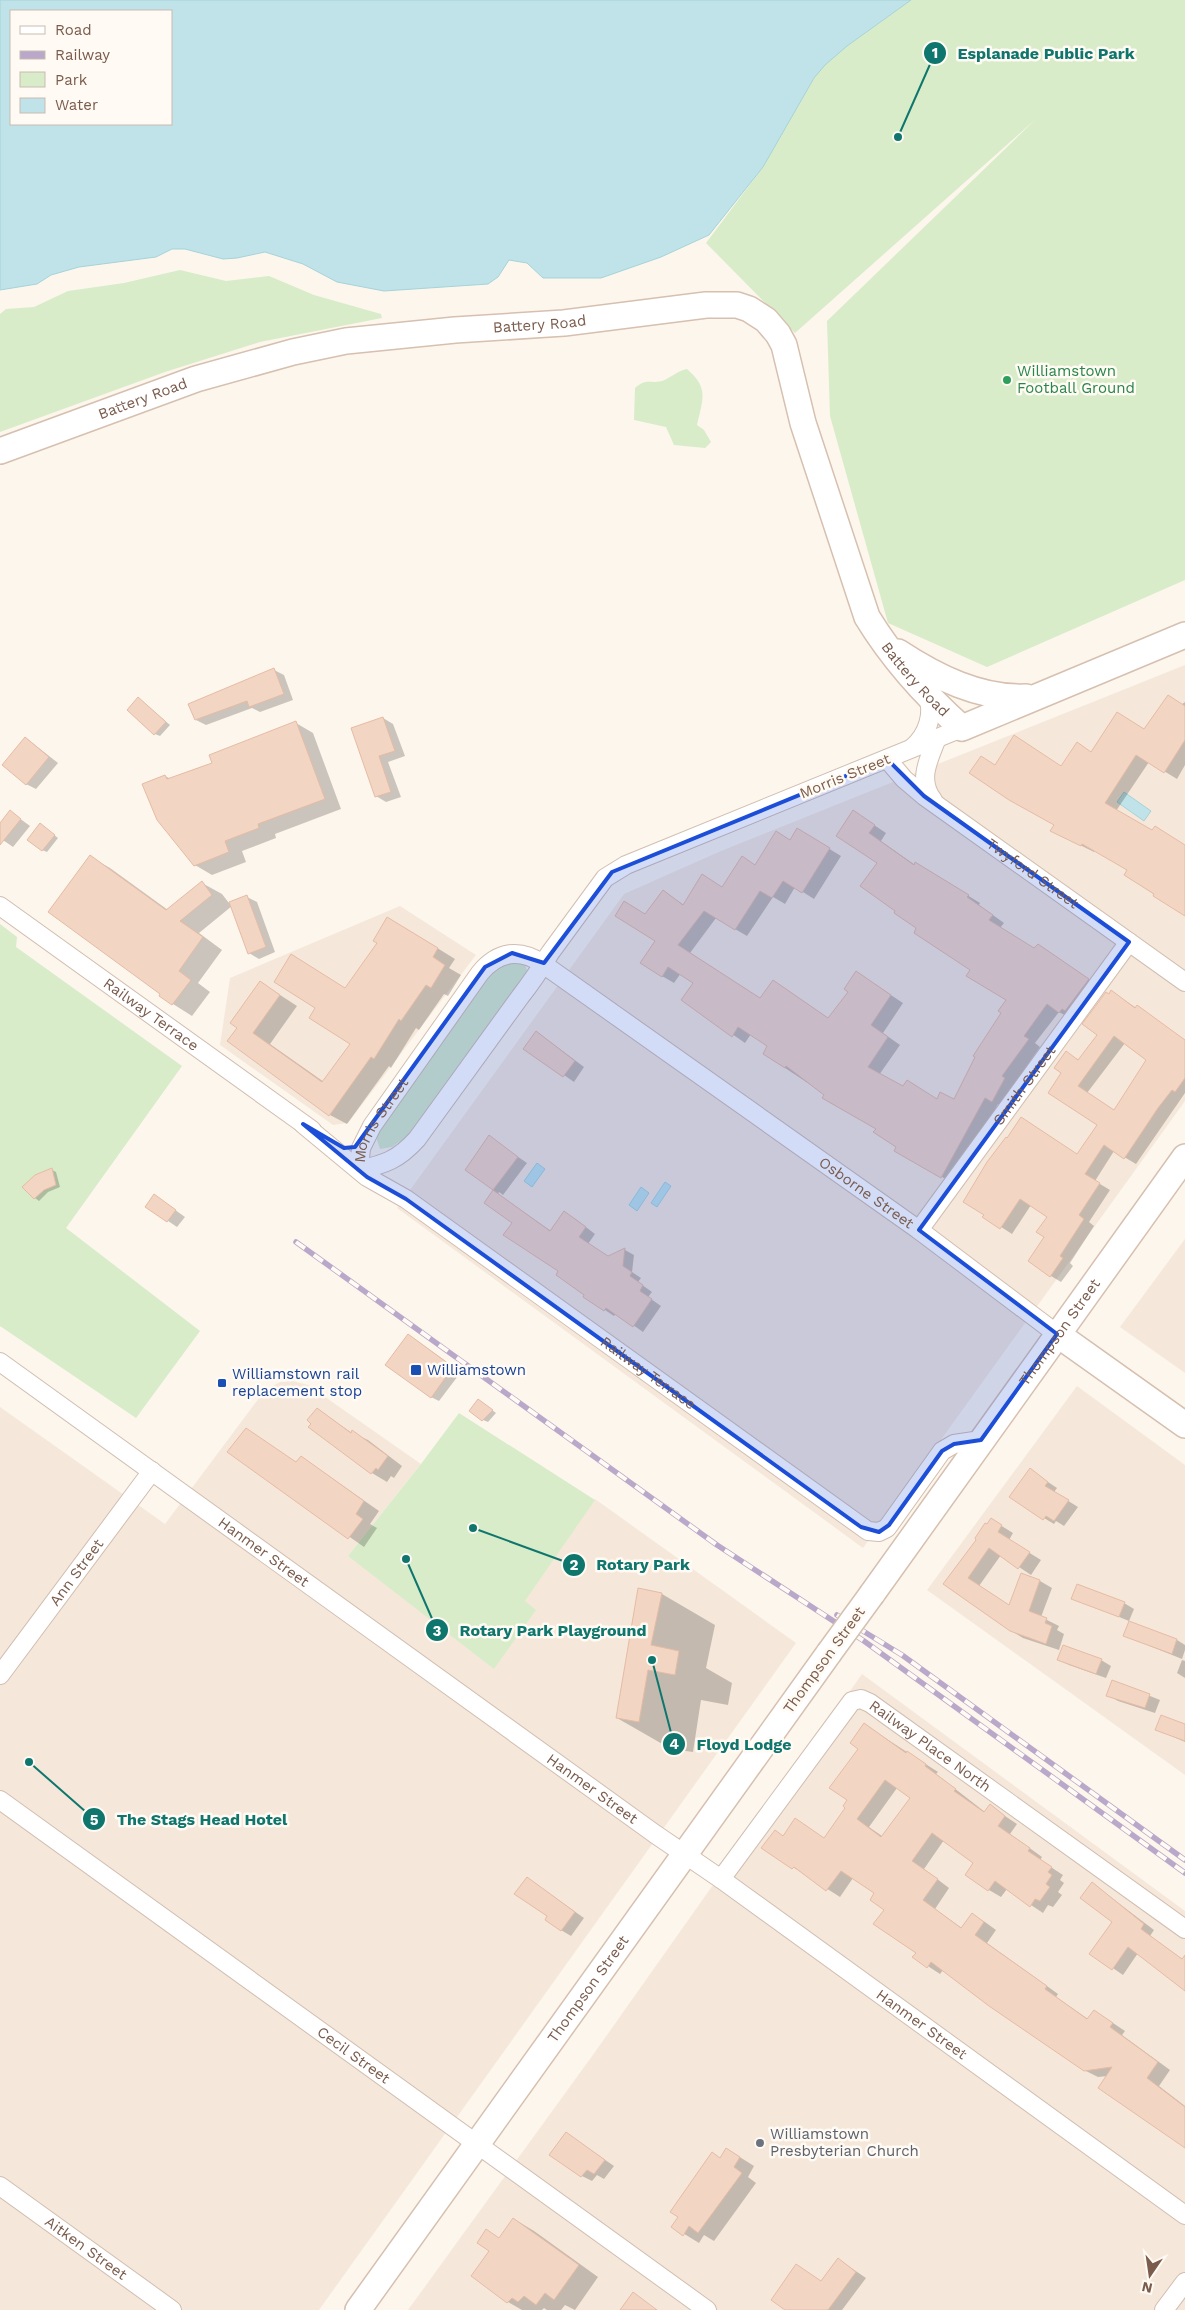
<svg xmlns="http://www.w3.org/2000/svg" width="1185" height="2310" font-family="'Work Sans',sans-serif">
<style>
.residential{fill:#f5e8da}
.green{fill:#d8ecc9}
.water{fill:#bfe3e8;stroke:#a5d3da;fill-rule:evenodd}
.shadow{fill:#0003;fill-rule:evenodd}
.building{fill:#f3d5c3;stroke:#e6bba3;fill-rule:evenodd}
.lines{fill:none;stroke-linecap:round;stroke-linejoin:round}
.street-casing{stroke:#d1beb0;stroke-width:20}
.secondary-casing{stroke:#d6c0b0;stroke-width:28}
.street{stroke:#fff;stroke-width:18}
.secondary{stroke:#fff;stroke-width:25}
.rail-casing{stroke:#b9a8c9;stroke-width:5.5}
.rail{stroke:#fffaf3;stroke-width:4;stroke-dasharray:11;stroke-linecap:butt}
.secondary-bridge-casing{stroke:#d6c0b0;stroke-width:28;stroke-linecap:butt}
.secondary-bridge{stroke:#fff;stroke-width:25}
.marked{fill:#1d4ed8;fill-opacity:0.2;stroke:#1d4ed8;stroke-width:4;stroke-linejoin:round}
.leisure-dot{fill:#2e9e5b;stroke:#fffaf3;stroke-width:2}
.transit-dot{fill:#1a4fb4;stroke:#fffaf3;stroke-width:2}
.worship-dot{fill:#6b7280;stroke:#fffaf3;stroke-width:2}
.labels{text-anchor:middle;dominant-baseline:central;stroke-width:5;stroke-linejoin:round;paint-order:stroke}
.street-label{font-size:15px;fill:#7a5c4d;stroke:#fffaf3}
.leisure-label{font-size:15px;fill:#27864d;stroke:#fffaf3;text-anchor:start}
.transit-label{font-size:15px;fill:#164399;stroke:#fffaf3;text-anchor:start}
.worship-label{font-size:15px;fill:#5b616d;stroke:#fffaf3;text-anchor:start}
.leader{fill:none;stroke:#0f766e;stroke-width:2}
.callout-dot{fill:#0f766e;stroke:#fffaf3;stroke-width:2}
.mark-label{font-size:15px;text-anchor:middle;font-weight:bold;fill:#fff}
.callout-label{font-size:16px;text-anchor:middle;font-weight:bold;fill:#0f766e;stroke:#fffaf3;stroke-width:5;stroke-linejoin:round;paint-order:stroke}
</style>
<rect width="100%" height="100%" fill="#fdf6ec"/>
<g class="residential">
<path d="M1185,665v436l-322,447 -466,-340 227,-314 97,-43z"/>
<path d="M400,906l76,49 -128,168 -15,2 -113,-80 10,-67z"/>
<path d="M1185,1239v134l-65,-46z"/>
<path d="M293,1381l15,4 113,79 -73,92 188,54 -12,-8 71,-103 201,144 -477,667h-319v-903l165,117 100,-134 15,-8z"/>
<path d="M1077,1386l108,79v310l-258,-185z"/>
<path d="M862,1674l323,237v399h-777l187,-258z"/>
</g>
<g class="green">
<path d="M911,0h274v580l-198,87 -99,-44 -58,-207 -3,-95 209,-202 -241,214 -89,-90 57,-76 51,-89 11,-14 22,-18z"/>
<path d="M180,270l46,11 43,-5 45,19 67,19 1,4 -122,24 -95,30 -165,60v-118l6,-5 28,-2 34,-16 56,-8z"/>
<path d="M687,369c22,19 16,30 10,56l7,5 7,12 -6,6 -31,-3 -8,-18 -32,-7 1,-32c12,-10 13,-4 27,-7 5,-1 15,-10 25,-12z"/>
<path d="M0,924l17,13 -1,10 166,119 -116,162 134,103 -64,87 -136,-92z"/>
<path d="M508,962l17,2 3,10 -115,158 -21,15 -12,2 -3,-9v-7l113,-162z"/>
<path d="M459,1413l136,87 -70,101 11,9 -42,59 -146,-113 73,-92z"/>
</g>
<g class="water">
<path d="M0,0h911l-64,46 -22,19 -11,13 -51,89 -54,68 -48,22 -60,21h-58l-16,-15 -18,-3 -11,17 -10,7 -104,7 -47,-9 -34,-18 -38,-12 -28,6 -14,1 -38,-10h-13l-16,8 -77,10 -28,8 -14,9 -37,6zM11,11h160v113h-160z"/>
<path d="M1124,792l27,19 -7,10 -27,-19z"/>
<path d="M537,1163l8,6 -13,18 -8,-6z"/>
<path d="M665,1182l6,4 -14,21 -6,-4z"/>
<path d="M641,1187l8,6 -12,18 -8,-6z"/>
</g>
<g class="shadow">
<path d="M274,670l10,5 9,25 -33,12 -8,-4 -46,17 -10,-5z"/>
<path d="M139,699l31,26 -10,11 -5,-2z"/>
<path d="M1185,702v63l-8,14 -28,-17 -33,49 37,21 32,14v70l-60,-42 4,-5 -34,-19 -1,2 -30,-15 -9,-13 -59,-58 66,1 83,-37z"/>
<path d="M383,718l10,6 12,32 -17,6 13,35 -15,5 -10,-6 -24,-67z"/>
<path d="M296,723l17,10 28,76 -66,25 1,4 -34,13 4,11 -34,13 -17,-10 -30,-89 6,3 43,-16z"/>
<path d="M26,738l32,25 -22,26 -10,-5z"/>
<path d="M11,812l19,14 -17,21 -13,-9v-13z"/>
<path d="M865,819l21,14 -5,8 34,24 13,6 52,32 -1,2 25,18 -4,5 34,21 16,4 50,34 -28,32 -13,-7 -24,31 5,4 -26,37 3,2 -12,22 -7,-4 -44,80 -58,-34 2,-4 -21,-17 -113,-75 5,-8 -18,-12 -6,9 -62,-43 11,-18 -13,-9 -7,10 -12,-7 -5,-35 -11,-26 29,-16 9,6 39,-17 67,-47 20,-4 31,19 -27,43 -19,-12 -10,17 -12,-7 -26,39 -31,-18 -26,35 71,46 12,-18 56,38 39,-39 35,23 -20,30 17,12 -21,30 24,13 35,12 17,1 48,-88 5,-13 -111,-90 -18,-47 -41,-27z"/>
<path d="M45,828l13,10 -11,14 -5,-2z"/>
<path d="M90,857l20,11 58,42 34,-27 20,11 7,9 18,-6 10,5 18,50 -16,7 -10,-6 -17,-47 -33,27 23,17 -24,33 12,9 -18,24 -19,-12 -11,-10z"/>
<path d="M405,928l50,31 -6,9 12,7 -13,21 -4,-2 -25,36 -3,-2 -25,40 -2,-2 -42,58 -17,-9 -91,-88 21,-44 17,10 20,13 -27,38 54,38 28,-38 -6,-55 32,-46z"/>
<path d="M1112,992l73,48v53l-49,71 -22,-13 -19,30 15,9 -21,32 5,4 -24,37 3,3 -12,16 -10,-6 -5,-39 3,-20 -18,-12 -19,29 -28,-18 94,-61 20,-30 -35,-52 3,-20 13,7 20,-26zM1125,1043l23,17 -34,51 -27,-18z"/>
<path d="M537,1032l47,35 -10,15 -49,-34z"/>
<path d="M489,1137l38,26 -24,32 -4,-3 -1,2 53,37 23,-13 21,16 -7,10 21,13 16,-7 9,5 -2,17 9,6 -3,4 14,10 -4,5 13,9 -18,26 -27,-19 -2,3 -9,-6 -47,-36 2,-3 -46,-48 -28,-21 8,-12 -27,-20z"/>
<path d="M52,1170l4,2 4,15 -12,5 -9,9 -4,-3z"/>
<path d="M164,1202l21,15 -8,10 -31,-21z"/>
<path d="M416,1340l45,32 -22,29 -8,-4z"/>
<path d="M483,1403l13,10 -8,9 -5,-2z"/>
<path d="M317,1409l35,24 16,7 34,26 -8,12 -3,-2 -4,6 -15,-9z"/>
<path d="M261,1439l36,24 4,-5 15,9 63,44 -9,13 7,4 -13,19 -135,-95z"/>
<path d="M1030,1470l27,18 -3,4 24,15 -14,19 -8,-5 -2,3 -10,-6z"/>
<path d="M992,1520l21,13 -4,7 32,20 -10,15 -30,-20 -22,31 31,20 30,-25 12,7 -11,29 18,9 -2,4 7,4 -5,16 -36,-12 -13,-8 -65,-46z"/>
<path d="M662,1594l53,31 -9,43 26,15 -4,22 -27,-5 -8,52 -22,-3 -54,-31z"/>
<path d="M1073,1598l51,5 10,6 -5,12z"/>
<path d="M1125,1636l52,4 8,5v5l-3,9z"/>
<path d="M1059,1660h42l10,6 -5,12 -37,-13z"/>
<path d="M1182,1660l3,1v17l-8,-5z"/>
<path d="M1113,1681l47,19 -5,13 -37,-12 -10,-6z"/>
<path d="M865,1725l73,47 -2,2 49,38 5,-6 27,18 -7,10 32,23 -2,3 23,15 -3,5 4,3 -6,9 4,3 -9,12 -5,-2 -5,8 -36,-24 -6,8 -12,-7 -14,-27 -31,-23 -20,29 25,19 -14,21 28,20 10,-14 12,7 11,8 -9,13 71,51 -2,3 32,22h19l18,12 -3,4 48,35 -11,16 26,20v41l-78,-71 -9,1 -14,-7 -141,-100 -3,4 -26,-17 3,-4 -41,-60 -23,-15 -13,19 -77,-49 21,-11 41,2 22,-31zM897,1788l14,10 -29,38 -13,-9z"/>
<path d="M1185,1725v17l-29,-13z"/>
<path d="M1092,1883l62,47 -4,6 35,25v29l-47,-37 -15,22 -32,-22 23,-31z"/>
<path d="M537,1885l47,33 -13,18 -10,-6 -12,-14z"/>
<path d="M576,2140l38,26 -10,13 -7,-4 -5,6 -10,-5z"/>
<path d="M727,2149l27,17 -6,11 8,6 -42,58 -10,-6 -5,8 -26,-16 39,-74 9,6z"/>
<path d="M514,2219l20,12 64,46 -23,33 -10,-5 -4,5h-14l-3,-2 -2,2h-20l-14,-8z"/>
<path d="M838,2259l28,19 -24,32h-48l28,-28z"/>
</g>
<g class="building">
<path d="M274,668l10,26 -35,13 -2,-6 -52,19 -7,-16z"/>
<path d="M1168,695l17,11v34l-21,33 -28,-18 -31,48 47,27 3,-4 30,19v71l-32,-20 1,-2 -30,-19 3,-5 -45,-26 -1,2 -31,-15 4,-6 -45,-25 -40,-27 12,-17 14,9 19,-30 47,31 16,-24 14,10 26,-40 27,17z"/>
<path d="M138,697l28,25 -12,13 -27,-25z"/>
<path d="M383,717l12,34 -16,5 12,36 -16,5 -24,-69z"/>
<path d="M296,721l29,78 -67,25 1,4 -34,13 4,11 -35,14 -37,-46 -15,-36 23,-9 2,4 45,-16 -3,-8z"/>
<path d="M25,737l24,20 -23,28 -24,-20z"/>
<path d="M10,810l11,9 -21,26v-22z"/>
<path d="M853,810l22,15 -6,8 45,32 1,-3 54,33 -2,2 26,18 -4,5 45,28 4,-4 51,35 -24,32 -3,-2 -3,4 -12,-9 -23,32 5,3 -27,37 3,2 -13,24 -7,-4 -44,80 -47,-27 2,-4 -23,-15 3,-3 -54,-31 2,-3 -38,-29 -1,2 -22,-14 4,-8 -29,-19 -6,10 -51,-37 12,-17 -25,-16 -6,10 -22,-14 15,-22 -40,-25 9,-15 21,13 18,-24 20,15 19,-31 20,13 20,-31 13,9 21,-34 14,9 7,-12 33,20 -28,45 -19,-12 -11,17 -12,-7 -25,39 -31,-19 -26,34 82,53 13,-18 55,38 20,-26 -4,-3 12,-18 35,24 -20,30 17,12 -20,30 35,19 4,-6 30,19 3,-7 14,7 21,-42 -2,-1 28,-43 -3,-2 8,-11 -40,-24 4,-6 -56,-37 2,-5 -22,-15 1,-2 -35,-25 17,-23 -41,-27z"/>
<path d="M40,823l15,12 -13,16 -15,-11z"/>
<path d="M90,855l76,55 36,-29 10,14 -32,26 23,16 -24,34 12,9 -19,25 -13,-9 1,-2 -112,-82z"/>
<path d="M247,895l19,52 -18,7 -19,-52z"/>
<path d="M387,917l51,31 -5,9 12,8 -14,23 -5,-3 -25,36 -2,-2 -25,40 -3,-2 -42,59 -102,-75 10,-13 -7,-5 30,-42 20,14 -27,38 69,49 28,-38 -41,-26 6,-10 -41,-26 17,-28 54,34 32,-45 -4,-2z"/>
<path d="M1111,990l24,18 2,-3 48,35v38l-10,14 -3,-2 -14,18 -34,51 -20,-14 -19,29 15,9 -21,32 5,4 -24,37 3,2 -13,19 -22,-16 16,-24 -8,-5 11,-15 -27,-18 -20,30 -18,-12 2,-2 -21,-13 24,-40 19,-25 1,1 14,-21 56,37 20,-29 -49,-32 13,-20 -7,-5 12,-17 12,9 19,-25 -15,-11 24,-32 3,2zM1114,1036l32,24 -32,50 -36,-24z"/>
<path d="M536,1031l39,30 -12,16 -40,-28z"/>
<path d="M489,1135l29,22 -25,33 -28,-20z"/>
<path d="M52,1168l4,17 -12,5 -10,9 -12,-12 13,-12z"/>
<path d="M493,1190l57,41 14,-20 22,16 -7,10 29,19 17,-8 -2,18 9,6 -2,4 13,9 -3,6 12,8 -19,28 -27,-19 -2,3 -21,-14 1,-2 -28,-20 2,-4 -55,-36 9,-12 -28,-20z"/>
<path d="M154,1194l22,16 -9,12 -22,-15z"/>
<path d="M408,1334l45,33 -22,31 -46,-33z"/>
<path d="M478,1399l15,11 -11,11 -13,-10z"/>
<path d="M317,1408l34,25 1,-3 36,26 -10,14 -2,-2 -5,6 -63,-47 3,-3 -4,-4z"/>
<path d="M246,1428l50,34 5,-6 63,45 -8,13 7,5 -15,20 -121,-87z"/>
<path d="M1030,1468l18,14 -3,4 24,14 -15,21 -8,-5 -3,4 -34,-23z"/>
<path d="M991,1518l11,7 -4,7 32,20 -12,17 -29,-21 -21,30 41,27 12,-32 19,7 -11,31 18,7 -2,5 7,3 -6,18 -36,-13 -67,-47 33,-44 -1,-2 10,-15 2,1z"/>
<path d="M1077,1584l48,18 -6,15 -48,-18z"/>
<path d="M638,1588l24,5 -11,52 28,6 -4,24 -27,-5 -9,52 -23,-4z"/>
<path d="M1129,1621l48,18 -5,15 -49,-18z"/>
<path d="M1063,1645l39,14 -6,15 -39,-14z"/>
<path d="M1112,1680l38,14 -5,14 -39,-12z"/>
<path d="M1161,1715l24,9v17l-30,-11z"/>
<path d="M864,1723l42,30 1,-2 19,13 -1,2 31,23 -2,2 30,21 6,-8 15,12 -7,10 32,22 -2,3 24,16 -4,5 4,3 -6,9 4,3 -10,14 -5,-2 -5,8 -35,-26 -7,10 -23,-16 8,-12 -41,-30 -20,28 26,18 -15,21 38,28 11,-15 12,9 -9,13 72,51 -2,3 42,30 7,-9 19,13 -3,4 48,35 -11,16 38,29v41l-87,-60 14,-21 -28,4 -95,-65 -58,-44 -4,6 -15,-11 4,-4 -43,-29 11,-14 -14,-10 4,-7 -33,-22 -15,20 -32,-24 -2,2 -31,-21 14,-18 8,6 12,-18 29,20 21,-30 -2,-2 4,-6 -18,-12 29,-39 -8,-6zM885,1780l25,18 -29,39 -24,-18z"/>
<path d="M527,1877l48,35 -14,19 -16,-11 2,-4 -33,-22z"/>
<path d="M1092,1882l52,42 -3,5 41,30 3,-4v36l-57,-44 -16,23 -23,-16 23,-32 -32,-24z"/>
<path d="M566,2132l39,28 -11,14 -7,-4 -6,7 -32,-22z"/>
<path d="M726,2148l14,9 -6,10 8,6 -44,60 -9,-7 -6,10 -12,-9 7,-10 -8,-5 42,-60 8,6z"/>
<path d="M513,2218l66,47 -25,35 -9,-7 -9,12 -12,-9 -6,6 -6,-4 -5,5 -36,-27 18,-25 -12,-8 9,-14 13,9z"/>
<path d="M838,2258l18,14 -28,38h-43l-14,-10 25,-36 25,17z"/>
<path d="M633,2292l24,18h-37z"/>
</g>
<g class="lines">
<g class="street-casing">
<g id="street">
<path id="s1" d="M962,728l-336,137 -21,13 -55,75c-9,15 -19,30 -30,44l-103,142c-19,21 -32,25 -58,31l2,-22 11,-22 108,-153c18,-22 40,-25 63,-9l376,266 138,104"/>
<path d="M912,748c15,-12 24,-36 14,-55"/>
<path id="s2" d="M887,759l17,20 20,17 261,186"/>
<path d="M933,800c-16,-20 -4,-41 4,-62"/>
<path id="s3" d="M0,906l312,224"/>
<path id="s4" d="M303,1124l64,53 39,22 462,332 11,1 8,-4 55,-77 12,-7 27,-4"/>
<path id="s5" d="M919,1230l210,-288"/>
<path id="s6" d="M0,1362l655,472 66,45 464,336"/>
<path id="s7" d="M0,1675l152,-204"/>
<path id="s8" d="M0,1800l707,510"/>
<path id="s9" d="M721,1879l131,-178 9,-2 9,4 315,226"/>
<path id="s10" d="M0,2186l172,124"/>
<path d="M1164,2310l21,-28"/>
</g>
</g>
<g class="secondary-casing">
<g id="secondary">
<path id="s11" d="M0,451l196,-72 97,-27 53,-11 109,-11 109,-7 142,-18h31l12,4 17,11 12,14 6,11 19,78 64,194c25,41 59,79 95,111l223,-93"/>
<path d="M898,652c38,25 82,47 128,45"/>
<path d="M1057,1334l128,91"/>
<path id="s12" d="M872,1594l313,-437"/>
<path id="s13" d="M358,2310l471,-657"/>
</g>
</g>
<use href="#street" class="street"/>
<use href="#secondary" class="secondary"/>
<g class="rail-casing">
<g id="rail">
<path d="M296,1242l421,303 147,96 321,232"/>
<path d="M837,1615l65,40 283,205"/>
</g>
</g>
<use href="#rail" class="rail"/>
<g class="secondary-bridge-casing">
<path id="secondary-bridge" d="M829,1653l43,-59"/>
</g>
<use href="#secondary-bridge" class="secondary-bridge"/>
</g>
<path class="marked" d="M887,759l37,37 205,146 -210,288 138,104 -76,106 -27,4 -12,7 -53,74 -10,7 -18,-5 -455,-328 -39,-22 -64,-53 41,24 11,-1 130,-180 27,-14 32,10 68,-91z"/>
<circle class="leisure-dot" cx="1007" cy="380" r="5"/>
<g class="transit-dot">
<rect x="410" y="1364" width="12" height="12" rx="2.5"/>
<rect x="217" y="1378" width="10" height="10" rx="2.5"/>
</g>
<circle class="worship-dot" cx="760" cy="2143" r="5"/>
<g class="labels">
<g class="street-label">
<text stroke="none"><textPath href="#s11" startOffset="558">Battery Road</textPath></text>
<text stroke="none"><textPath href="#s11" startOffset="152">Battery Road</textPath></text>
<text stroke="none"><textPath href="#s11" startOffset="1184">Battery Road</textPath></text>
<text transform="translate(845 776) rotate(-22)">Morris Street</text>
<text stroke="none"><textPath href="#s2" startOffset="186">Twyford Street</textPath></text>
<text stroke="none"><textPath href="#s3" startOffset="186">Railway Terrace</textPath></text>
<text stroke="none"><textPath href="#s5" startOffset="179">Smith Street</textPath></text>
<text stroke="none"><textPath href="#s1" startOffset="832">Morris Street</textPath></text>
<text stroke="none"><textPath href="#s1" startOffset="1478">Osborne Street</textPath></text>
<text stroke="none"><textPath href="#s12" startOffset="322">Thompson Street</textPath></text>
<text stroke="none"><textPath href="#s4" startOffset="426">Railway Terrace</textPath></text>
<text stroke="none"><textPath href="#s6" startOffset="325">Hanmer Street</textPath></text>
<text stroke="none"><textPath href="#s7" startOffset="128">Ann Street</textPath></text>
<text transform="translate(824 1660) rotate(-54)">Thompson Street</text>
<text stroke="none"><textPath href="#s9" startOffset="314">Railway Place North</textPath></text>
<text stroke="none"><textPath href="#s6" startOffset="730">Hanmer Street</textPath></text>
<text stroke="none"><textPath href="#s13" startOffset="395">Thompson Street</textPath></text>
<text stroke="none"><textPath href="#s6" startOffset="1135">Hanmer Street</textPath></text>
<text stroke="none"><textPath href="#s8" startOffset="436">Cecil Street</textPath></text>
<text stroke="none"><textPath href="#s10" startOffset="106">Aitken Street</textPath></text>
</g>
<g class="leisure-label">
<text x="1017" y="371">Williamstown<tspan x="1017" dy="17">Football Ground</tspan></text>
</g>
<g class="transit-label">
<text x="427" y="1370">Williamstown</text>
<text x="232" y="1374">Williamstown rail<tspan x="232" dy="17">replacement stop</tspan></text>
</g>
<g class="worship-label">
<text x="770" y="2134">Williamstown<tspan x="770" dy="17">Presbyterian Church</tspan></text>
</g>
</g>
<path class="leader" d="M898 137L935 53M473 1528L574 1565M406 1559L437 1630M652 1660L674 1744M29 1762L94 1819"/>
<g class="callout-dot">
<circle cx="898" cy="137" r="5"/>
<circle cx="473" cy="1528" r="5"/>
<circle cx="406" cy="1559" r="5"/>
<circle cx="652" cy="1660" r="5"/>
<circle cx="29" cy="1762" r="5"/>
<circle cx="935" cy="53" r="12"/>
<circle cx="574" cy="1565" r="12"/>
<circle cx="437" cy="1630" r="12"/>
<circle cx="674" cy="1744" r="12"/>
<circle cx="94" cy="1819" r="12"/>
</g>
<g class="mark-label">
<text x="935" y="58">1</text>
<text x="574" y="1570">2</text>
<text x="437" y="1636">3</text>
<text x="674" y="1749">4</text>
<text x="94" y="1825">5</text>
</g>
<g class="callout-label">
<text x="1046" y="59">Esplanade Public Park</text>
<text x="643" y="1570">Rotary Park</text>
<text x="553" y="1636">Rotary Park Playground</text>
<text x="744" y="1750">Floyd Lodge</text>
<text x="202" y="1825">The Stags Head Hotel</text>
</g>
<rect x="10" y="10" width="162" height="115" fill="#fffaf3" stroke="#cabbb1"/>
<rect x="20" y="26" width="25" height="8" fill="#ffffff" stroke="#cabbb1"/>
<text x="55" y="35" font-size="15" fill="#7a5c4d">Road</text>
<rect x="20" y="51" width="25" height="8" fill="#b9a8c9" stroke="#cabbb1"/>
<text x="55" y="60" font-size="15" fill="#7a5c4d">Railway</text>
<rect x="20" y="72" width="25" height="15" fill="#d8ecc9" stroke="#cabbb1"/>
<text x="55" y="85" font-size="15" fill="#7a5c4d">Park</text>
<rect x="20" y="98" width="25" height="15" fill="#bfe3e8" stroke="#cabbb1"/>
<text x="55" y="110" font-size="15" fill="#7a5c4d">Water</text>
<g transform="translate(1150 2275) rotate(193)" stroke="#fffaf3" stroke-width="4" paint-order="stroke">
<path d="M0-4L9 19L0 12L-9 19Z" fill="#7a5c4d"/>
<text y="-8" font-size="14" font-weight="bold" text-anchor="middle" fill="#7a5c4d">N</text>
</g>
</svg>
